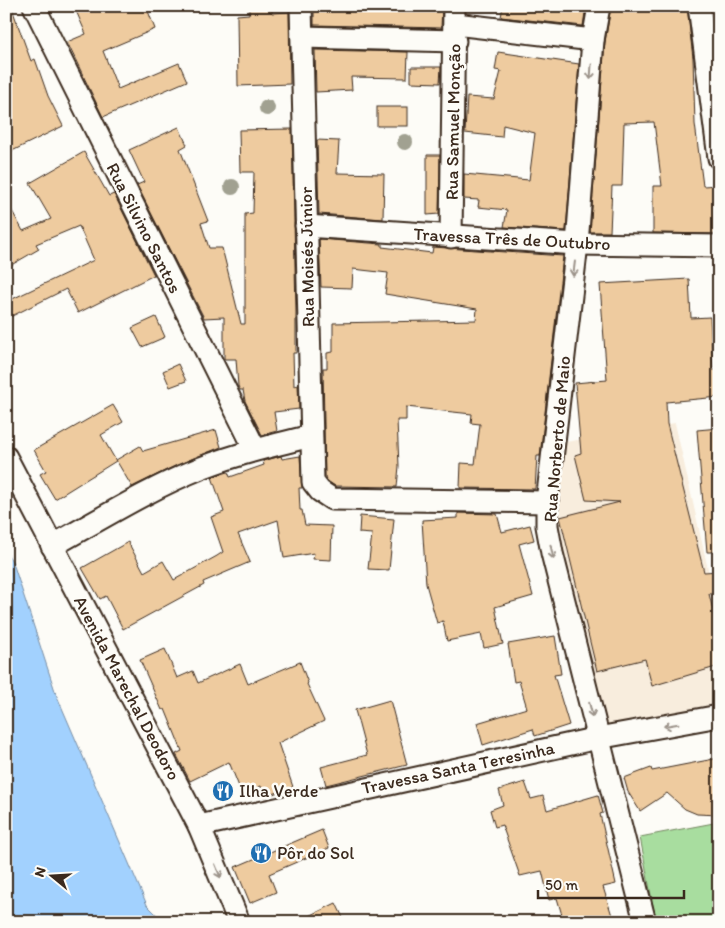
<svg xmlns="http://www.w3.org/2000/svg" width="725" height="928" font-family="Itim,sans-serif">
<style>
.built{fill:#f8eddd}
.green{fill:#a8dd9f;stroke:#72845e}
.water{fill:#a2d1fe;stroke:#798ea4}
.building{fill:#eecb9f;stroke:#3b2a1e}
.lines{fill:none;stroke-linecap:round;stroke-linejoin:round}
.minor-casing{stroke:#3b2a1e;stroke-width:25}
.minor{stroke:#fdfcf7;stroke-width:21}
.tree{fill:#a1a191}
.oneway{stroke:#9c938a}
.labels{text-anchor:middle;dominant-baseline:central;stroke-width:5;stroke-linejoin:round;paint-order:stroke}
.street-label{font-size:18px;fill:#3b2a1e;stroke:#fdfcf7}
.poi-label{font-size:18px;fill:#3b2a1e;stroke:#fdfcf7;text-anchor:start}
</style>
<rect width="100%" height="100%" fill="#fdfcf7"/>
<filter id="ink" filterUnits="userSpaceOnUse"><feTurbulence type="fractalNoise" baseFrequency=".02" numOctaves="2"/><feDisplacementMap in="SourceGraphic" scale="10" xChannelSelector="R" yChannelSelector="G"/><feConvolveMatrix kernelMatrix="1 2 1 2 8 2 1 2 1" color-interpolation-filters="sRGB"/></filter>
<g filter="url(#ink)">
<path class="built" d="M675,423l44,195v85l-113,24 -54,-217 8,-67z"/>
<path class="green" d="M719,822v100h-63l-16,-85z"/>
<path class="water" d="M6,551l7,12 43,131 91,211 17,17h-158z"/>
<g class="building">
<path d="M6,6h5l20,55 4,-2 13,37 15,30 -57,28z"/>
<path d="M74,6h72l9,23 -52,22 15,38 61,-26 8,18 -84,36 -36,-75 19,-8z"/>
<path d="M249,6h23v7l17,-1 1,72 -52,2 -1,-71 12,-1z"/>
<path d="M314,6h128l-1,22 -127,-3z"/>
<path d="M503,6h83l-3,20 -82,-9z"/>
<path d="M611,6h76l6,52 2,66 8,62 16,-1v49l-66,-1v-47h9l-8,-64 -30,1 -2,63h-10l-2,46h-20l15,-190z"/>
<path d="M712,6h7v17h-5z"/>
<path d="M315,50l93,2 -1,26 -56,-1 1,13 -36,2z"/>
<path d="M498,52l81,12 -13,167 -62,-4 3,-17 -29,-3 1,-7 -15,-1v-25l65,6 6,-47 -32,-8 -1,12 -37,-4 2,-36 27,2 7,-28 -6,-1z"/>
<path d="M411,67h30l-1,16 -29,-1z"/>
<rect x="377" y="107" width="31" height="19"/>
<path d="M179,127l8,18 -7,4 28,72 -7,2 8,25h13l19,76h4v-110l8,-1 1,-41h-14l-1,-42 53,-1 4,183v41h-3l1,33 4,-1 1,24 -25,3 3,19 -15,4 -17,-34 -2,-11h-3l-2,-4 -2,-27h-12v-42l-20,1 -67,-133 7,-3 -15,-32z"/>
<path d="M317,140l22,1 -2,32 47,1 -1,45 -64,-5z"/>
<path d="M84,152l25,44 5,-2 40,81 -76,38 -12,-24 -60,30v-17l88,-42 -15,-34 -43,18 3,5 -33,19v-68l17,31 28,-12 -21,-36z"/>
<path d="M427,155h13l-1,59 -12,1z"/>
<path d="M319,239l63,5v3l50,6 1,-6 130,9 -23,200h-3l-2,33 -75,-1 1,-25 14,1 5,-40 -9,-1 1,-9 -66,-7v13h-9l2,46 -2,21 -62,-1 -6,-4 -4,-4 -2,-110h4v-15l6,-1v-29l143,-3 1,-11 -92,-15 3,-21 -35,-4 -1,19 -31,-1z"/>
<path d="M689,279l2,39 19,-1 3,53h6v27l-53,5 1,22 37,148 15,-1v22l-10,1 10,40v32l-67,20 -7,-27 -48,12 -37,-154 60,-15 -34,-2 -11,-45 6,-2 -6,-70 32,-3 -7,-96z"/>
<path d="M156,317l9,20 -23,10 -10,-19z"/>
<path d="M178,364l8,17 -16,6 -7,-16z"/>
<path d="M113,405l10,17 -22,13 15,26 -61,38 -15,-25 6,-3 -12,-21z"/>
<path d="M719,428v124h-12l-10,-122z"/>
<path d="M216,430l5,17 -44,18 -45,22 -16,-27 24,-14 3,5z"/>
<path d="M281,456l1,3 18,-3 2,32h-3l1,22h2l3,15 27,1 -1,34 -18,-1 1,-6 -30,5 -6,-38 -40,14 12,28 -47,20 1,3 -81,44 -17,-33 -6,3 -18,-31 46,-26 16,30 19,-11 11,19 43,-24 6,-4 -12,-35 13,-5 -12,-35 16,-5 2,5 34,-12 -1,-4z"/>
<path d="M458,513l39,1 5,18 28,-7 4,15 -15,4 14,52 -38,11 8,37 -19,4 -3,-14 -34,7 -4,-20 -6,2 -11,-39 -4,-64 36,-2z"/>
<path d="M360,516l34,3 -5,51 -21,-1 4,-35 -13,-1z"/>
<path d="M555,636l6,38 -7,1 15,50 -34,11 -2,-7 -50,16 -6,-22 50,-15 -8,-27 -5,1 -6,-38z"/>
<path d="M165,649l12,29 16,-7 5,12 42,-19 8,20 52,-22 8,21 -1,1 17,37 -46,22 15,44 -29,10 -3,-11 -19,8 -13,-32 -39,19 -14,-27 6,-3 -17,-42 -3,1 -22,-50z"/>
<path d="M390,700l17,65 -81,20 -5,-18 46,-12 -12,-45z"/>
<path d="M719,758v57l-22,-1 -12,-5 -18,-16 -27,18 -12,-19 -4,-14 27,-10 1,3z"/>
<path d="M525,782l6,17 12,-3 4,14 51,-15 5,18 -3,1 16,70 -13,3 11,35h-50l-7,-24 -8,2 -7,-29 -22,5 -18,-51 -7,2 -5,-17 13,-5 -4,-15z"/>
<path d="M322,830l7,18 -60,26 7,18 -26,11 -15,-36z"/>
<path d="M336,903l9,19h-48z"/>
</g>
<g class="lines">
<g class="minor-casing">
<g id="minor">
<path d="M34,6l221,443"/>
<path d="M301,6l12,476 7,9 12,8 215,3"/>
<path d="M599,6l-6,34 -16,204 -30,258v24l5,27 93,369"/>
<path d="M699,6l20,152"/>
<path d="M455,24l138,16"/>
<path d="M302,37l153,4"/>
<path d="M306,226l271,18 142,2"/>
<path d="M451,237l3,-231"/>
<path d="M6,457l193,369 40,96"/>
<path d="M52,546c49,-27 97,-57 149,-78 36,-14 73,-23 110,-32"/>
<path d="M199,826l399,-88 121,-22"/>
</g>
</g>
<use href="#minor" class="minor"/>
</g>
<g class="tree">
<circle cx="267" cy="108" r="8"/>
<circle cx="405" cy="142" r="8"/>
<circle cx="232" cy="187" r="8"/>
</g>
<defs><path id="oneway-shaft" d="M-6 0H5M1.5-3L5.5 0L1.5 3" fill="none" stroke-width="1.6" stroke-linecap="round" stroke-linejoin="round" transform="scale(1.25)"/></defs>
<g class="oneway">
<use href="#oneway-shaft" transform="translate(591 72) rotate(94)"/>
<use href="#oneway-shaft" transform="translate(574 269) rotate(97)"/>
<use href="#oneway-shaft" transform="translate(552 552) rotate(78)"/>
<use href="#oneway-shaft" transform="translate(591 710) rotate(76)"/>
<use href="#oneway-shaft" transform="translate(671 725) rotate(170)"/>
<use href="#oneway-shaft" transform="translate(218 871) rotate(67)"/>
</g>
</g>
<defs>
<g id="restaurant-disc" transform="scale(1.125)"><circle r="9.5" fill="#1f6fb2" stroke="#fdfcf7"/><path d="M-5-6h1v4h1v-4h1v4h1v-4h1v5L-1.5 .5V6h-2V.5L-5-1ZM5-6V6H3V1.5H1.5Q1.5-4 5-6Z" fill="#fff"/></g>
</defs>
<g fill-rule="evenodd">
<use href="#restaurant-disc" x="223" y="791"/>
<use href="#restaurant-disc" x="261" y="853"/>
</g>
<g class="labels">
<g class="street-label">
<text transform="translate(453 122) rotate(-89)">Rua Samuel Monção</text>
<text transform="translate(144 228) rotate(63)">Rua Silvino Santos</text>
<text transform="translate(512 239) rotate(3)">Travessa Três de Outubro</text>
<text transform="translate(307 257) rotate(-91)">Rua Moisés Júnior</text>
<text transform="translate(557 439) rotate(-85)">Rua Norberto de Maio</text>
<text transform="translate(127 688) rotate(62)">Avenida Marechal Deodoro</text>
<text transform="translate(458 768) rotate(-12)">Travessa Santa Teresinha</text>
</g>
<g class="poi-label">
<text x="239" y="791">Ilha Verde</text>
<text x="277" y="853">Pôr do Sol</text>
</g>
</g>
<rect width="725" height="928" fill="none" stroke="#fdfcf7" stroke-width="25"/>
<rect x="12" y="12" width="700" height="903" fill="none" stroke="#3b2a1e" stroke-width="2" filter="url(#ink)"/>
<g transform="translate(52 876) rotate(288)" stroke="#fdfcf7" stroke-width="4" paint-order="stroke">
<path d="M0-4L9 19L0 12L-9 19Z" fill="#3b2a1e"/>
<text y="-8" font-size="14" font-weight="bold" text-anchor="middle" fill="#3b2a1e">N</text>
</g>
<path d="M538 890v8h146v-8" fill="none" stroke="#3b2a1e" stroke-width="2.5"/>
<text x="545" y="890" font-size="15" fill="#3b2a1e" stroke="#fdfcf7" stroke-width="4" paint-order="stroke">50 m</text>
</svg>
